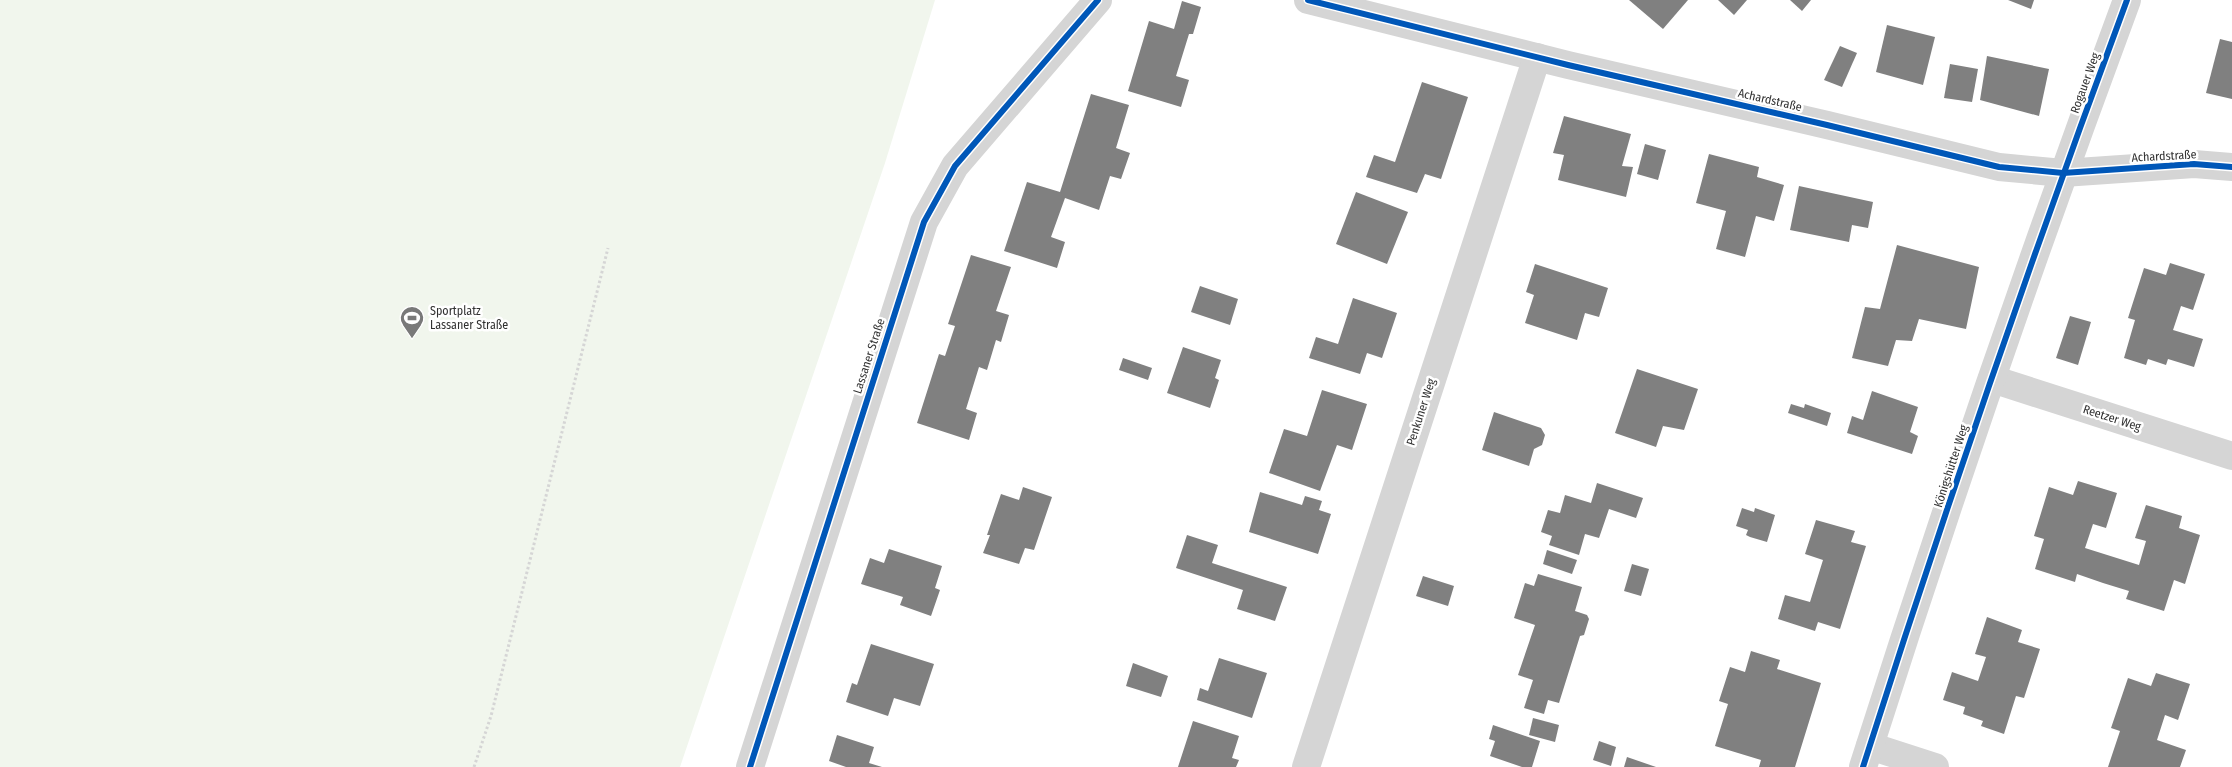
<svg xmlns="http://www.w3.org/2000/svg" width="2232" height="767" font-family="'Fira Sans Condensed',sans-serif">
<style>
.green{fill:#f1f6ed}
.building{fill:#808080}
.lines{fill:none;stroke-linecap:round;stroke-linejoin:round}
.path{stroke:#d5d5d5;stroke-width:3;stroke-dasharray:2.5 2.5;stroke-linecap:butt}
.minor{stroke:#d5d5d5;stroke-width:28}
.cycleway-casing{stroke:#fff;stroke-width:9}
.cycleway{stroke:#0057b8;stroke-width:6}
.labels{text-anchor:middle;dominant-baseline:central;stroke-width:5;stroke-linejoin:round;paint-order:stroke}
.street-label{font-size:12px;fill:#313131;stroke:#fff}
.poi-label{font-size:12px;fill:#313131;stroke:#fff;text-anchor:start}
</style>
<rect width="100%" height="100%" fill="#fff"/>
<path class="green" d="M0,0h935l-50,163 -205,604h-680z"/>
<g class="building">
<path d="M1629,0h59l-25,29z"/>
<path d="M1718,0h29l-13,15z"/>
<path d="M1790,0h21l-9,11z"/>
<path d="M2008,0h26l-3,9z"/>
<path d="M1182,1l19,6 -8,27h-4l-13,42 13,4 -8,27 -53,-16 21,-70 25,8z"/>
<path d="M1887,25l48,12 -12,48 -47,-13z"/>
<path d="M2220,39l12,3v57l-26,-6z"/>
<path d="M1840,46l17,7 -15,34 -18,-7z"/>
<path d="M1987,56l62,13 -10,47 -59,-16z"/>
<path d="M1950,64l28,5 -6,33 -28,-4z"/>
<path d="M1422,82l46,15 -27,82 -16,-5 -8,19 -51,-16 8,-22 21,7z"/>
<path d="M1091,94l38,11 -13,43 14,5 -9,26 -11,-3 -11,34 -34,-12 -14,39 14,5 -8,26 -53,-17 23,-69 33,10z"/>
<path d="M1564,116l67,18 -9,32 11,1 -7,30 -68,-17 6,-25 -11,-2z"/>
<path d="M1645,144l21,6 -8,30 -21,-6z"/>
<path d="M1709,154l50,13 -2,10 27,8 -10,36 -18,-5 -11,41 -29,-8 10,-38 -30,-8z"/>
<path d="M1799,186l74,16 -5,26 -16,-3 -3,17 -59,-12z"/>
<path d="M1356,192l52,20 -21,52 -51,-20z"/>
<path d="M1897,245l82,22 -13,62 -47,-10 -7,22 -16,-1 -8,26 -36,-8 13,-51 15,2z"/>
<path d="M971,255l40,12 -15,44 13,4 -8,27 -5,-2 -9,30 -8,-3 -13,42 11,4 -8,27 -52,-17 22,-69 6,2 10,-30 -7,-2z"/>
<path d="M2170,263l35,11 -12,36 -12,-4 -8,24 30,9 -9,28 -26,-8 -2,6 -18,-6 -2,6 -22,-7 11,-38 -7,-2 16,-50 22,7z"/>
<path d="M1535,264l73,24 -9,29 -14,-4 -8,27 -52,-17 9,-28 -8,-3z"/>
<path d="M1200,286l38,13 -8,26 -39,-13z"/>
<path d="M1353,298l44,15 -15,45 -15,-5 -7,21 -51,-16 7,-21 22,7z"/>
<path d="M2070,316l21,6 -13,43 -22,-7z"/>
<path d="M1183,347l38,13 -6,18 4,2 -9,28 -43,-15z"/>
<path d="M1123,358l29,10 -4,12 -29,-10z"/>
<path d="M1637,369l61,20 -14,41 -21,-4 -7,21 -41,-14z"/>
<path d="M1322,390l45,14 -15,46 -15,-5 -17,46 -51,-18 15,-44 23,7z"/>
<path d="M1872,391l46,16 -8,25 8,4 -6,18 -65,-21 5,-17 11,4z"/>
<path d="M1791,404l13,4 1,-4 26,9 -4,13 -39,-13z"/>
<path d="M1494,412l47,16 4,7 -3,10 -8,4 -5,17 -47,-16z"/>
<path d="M2078,481l39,12 -11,35 -13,-4 -8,24 54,17 7,-24 -11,-3 11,-33 36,11 -3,12 21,7 -15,49 -11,-4 -10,31 -38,-12 3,-8 -26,-8 -26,-9 -2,8 -40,-13 9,-30 -10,-3 15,-49 24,8z"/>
<path d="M1597,483l46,15 -7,20 -27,-9 -10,29 -14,-4 -6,21 -30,-10 3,-9 -11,-4 7,-22 12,3 5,-18 26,8z"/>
<path d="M1023,487l29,10 -18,53 -9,-2 -6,16 -36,-11 7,-18h-3l14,-41 18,6z"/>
<path d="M1260,492l42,13 3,-9 17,5 -3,9 12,4 -13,40 -69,-22z"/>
<path d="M1742,508l12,4 1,-4 20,7 -8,27 -17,-5 -4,-2 2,-5 -12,-4z"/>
<path d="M1816,520l39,11 -4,11 15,4 -26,83 -22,-7 -3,9 -37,-12 7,-24 25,7 13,-42 -18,-6z"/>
<path d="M1187,535l31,10 -6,18 75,24 -12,34 -38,-12 6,-19 -67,-22z"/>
<path d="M889,549l53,17 -7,22 5,2 -9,26 -31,-11 3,-8 -42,-13 9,-26 14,5z"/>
<path d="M1547,550l30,10 -5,14 -29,-10z"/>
<path d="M1632,564l17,5 -8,27 -17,-5z"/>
<path d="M1538,574l44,13 -7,24 12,4 2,4 -5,16 -4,1 -21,67 -11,-3 -4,14 -20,-6 9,-28 -15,-5 17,-50 -21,-7 11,-35 9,3z"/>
<path d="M1423,576l31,10 -6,20 -32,-10z"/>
<path d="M1987,617l35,13 -4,12 22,7 -16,49 -8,-2 -12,38 -23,-8 2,-5 -20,-7 2,-7 -22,-7 9,-28 26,9 8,-24 -11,-3z"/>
<path d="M871,644l63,20 -14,42 -26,-8 -6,18 -42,-14 6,-19 5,2z"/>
<path d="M1751,651l29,9 -3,9 44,14 -26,84h-36l2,-7 -46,-14 13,-42 -9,-3 11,-34 15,5z"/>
<path d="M1219,658l48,15 -15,45 -55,-18 3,-12 8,3z"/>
<path d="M1133,663l35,13 -7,21 -35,-11z"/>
<path d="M2156,673l34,11 -12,36 -13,-5 -8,25 29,10 -6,17h-72l12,-36 -9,-3 17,-50 23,8z"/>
<path d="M1533,718l26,7 -4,17 -26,-7z"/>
<path d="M1193,721l46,15 -7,22 7,2 -3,7h-58z"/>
<path d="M1493,725l47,16 -8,26h-10l-32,-11 5,-15 -6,-2z"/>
<path d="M837,735l37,12 -5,16 13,4h-36l-17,-6z"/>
<path d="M1599,741l17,6 -5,19 -18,-6z"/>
<path d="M1627,757l29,10h-32z"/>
</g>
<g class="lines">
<path class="path" d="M474,767l17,-51 117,-468"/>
<g class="minor">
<path d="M1308,0l260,65 259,60 172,42 64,6 131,-9 38,3"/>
<path d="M1992,379l240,77"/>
<path d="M1870,746l65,21"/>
<path d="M750,767l174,-545 31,-56 143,-166"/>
<path d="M1306,767l231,-710"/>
<path d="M1863,767c82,-258 170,-514 264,-767"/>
</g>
<g class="cycleway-casing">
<g id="cycleway">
<path d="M1308,0l260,65 259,60 172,42 64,6 131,-9 38,3"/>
<path d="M750,767l174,-545 31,-56 143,-166"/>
<path d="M1863,767c82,-258 170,-514 264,-767"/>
</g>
</g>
<use href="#cycleway" class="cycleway"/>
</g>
<defs>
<g id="stadium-pin" transform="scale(1.25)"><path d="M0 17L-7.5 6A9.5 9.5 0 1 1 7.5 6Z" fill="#797979" stroke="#fff"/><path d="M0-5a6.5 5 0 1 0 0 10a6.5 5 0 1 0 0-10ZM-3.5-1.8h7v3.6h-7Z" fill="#fff"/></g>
</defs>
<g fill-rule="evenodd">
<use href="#stadium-pin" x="412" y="318"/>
</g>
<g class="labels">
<g class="street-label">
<text transform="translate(2085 83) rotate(-70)">Rogauer Weg</text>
<text transform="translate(1770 100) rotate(13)">Achardstraße</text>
<text transform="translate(2164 156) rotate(-3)">Achardstraße</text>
<text transform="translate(869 356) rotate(-72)">Lassaner Straße</text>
<text transform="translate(1421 412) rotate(-72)">Penkuner Weg</text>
<text transform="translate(2112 418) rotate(18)">Reetzer Weg</text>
<text transform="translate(1951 466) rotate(-72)">Königshütter Weg</text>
</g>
<g class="poi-label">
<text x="430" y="311">Sportplatz<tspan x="430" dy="14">Lassaner Straße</tspan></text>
</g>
</g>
</svg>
